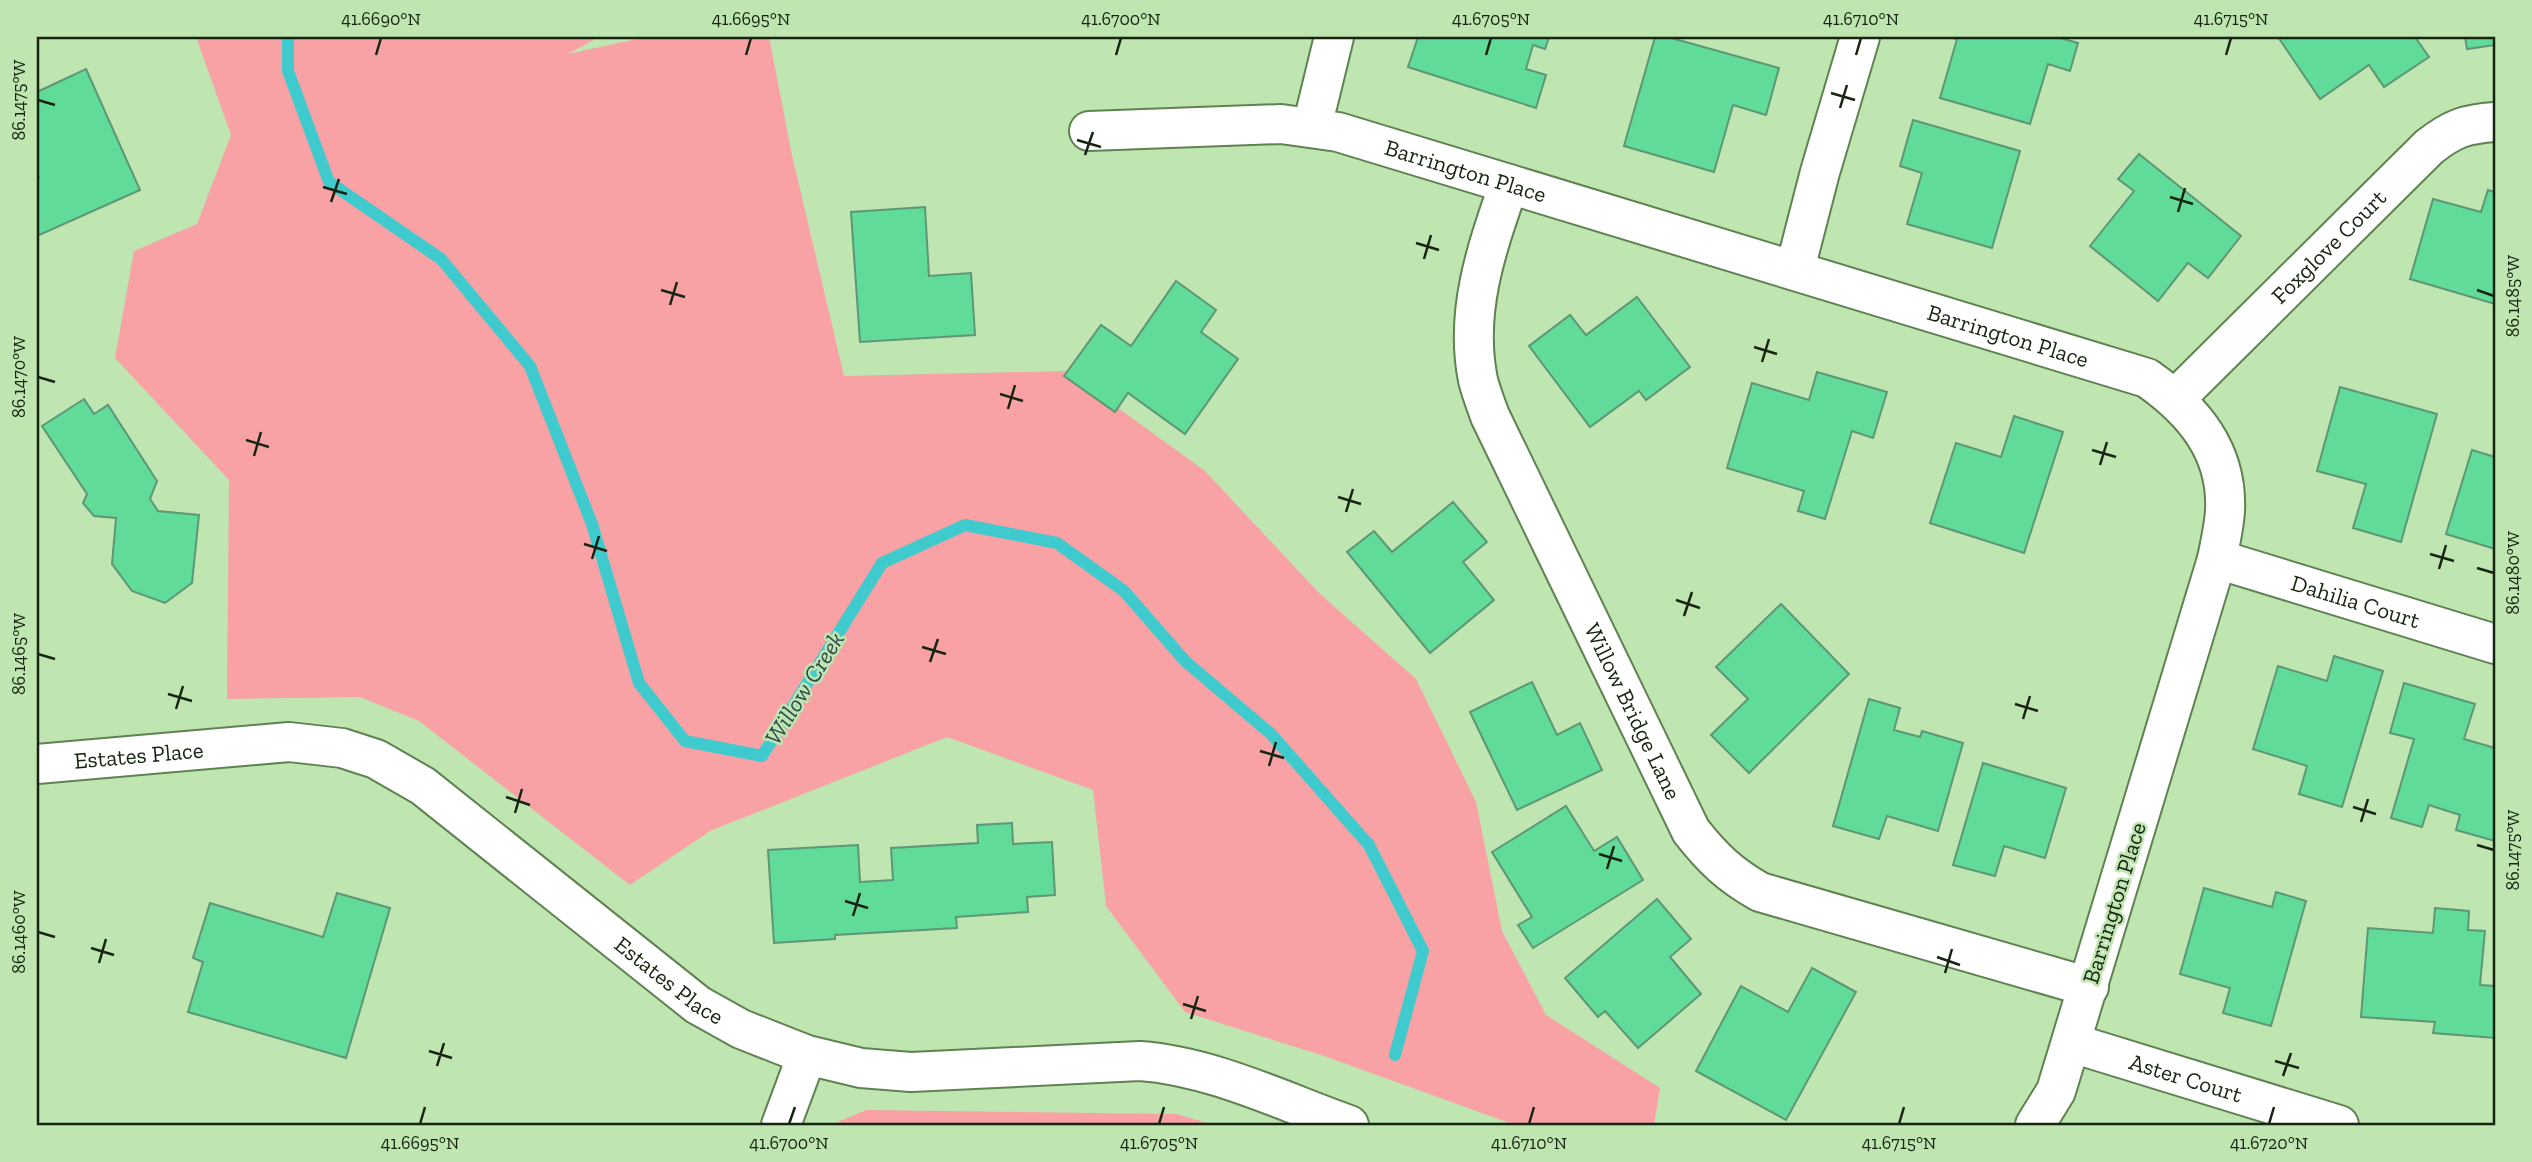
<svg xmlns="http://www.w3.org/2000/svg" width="2532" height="1162" font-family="'Zilla Slab',serif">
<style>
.green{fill:#f8a2a6}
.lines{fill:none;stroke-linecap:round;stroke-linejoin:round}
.stream{stroke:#3fcbce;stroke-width:12}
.building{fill:#61db99;stroke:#5d9775;stroke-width:2}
.street-casing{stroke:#608252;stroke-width:42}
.street{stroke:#fff;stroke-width:38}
.ticks{fill:none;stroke:#172411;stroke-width:2.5}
.labels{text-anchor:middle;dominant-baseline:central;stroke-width:5;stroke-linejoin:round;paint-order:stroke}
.street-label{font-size:23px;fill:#172411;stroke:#bfe5b1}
.water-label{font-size:24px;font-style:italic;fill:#2e4b4c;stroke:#bfe5b1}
.neatline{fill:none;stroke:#172411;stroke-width:2.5}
.ticks-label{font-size:18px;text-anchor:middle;fill:#172411}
</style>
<rect width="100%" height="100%" fill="#bfe5b1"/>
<g class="green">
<path d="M196,37h403l-31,17 78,-17h123l23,118 52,221 223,-5 138,100 114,122 97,86 60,123 26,129 44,84 114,73 -6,37h-139l-191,-69 -139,-44 -79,-106 -13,-116 -146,-53 -237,94 -80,54 -211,-164 -59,-24 -133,2 2,-219 -114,-122 19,-107 63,-27 34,-89z"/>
<path d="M866,1110l311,4 36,11h-376l1,-3z"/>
</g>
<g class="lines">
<path class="stream" d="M288,37v34l41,111 112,77 89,107 62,158 47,159 46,58 77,15 120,-193 83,-38 92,18 67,48 61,70 86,73 98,111 54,106 -28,104"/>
</g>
<g class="building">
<path d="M1418,37h131l-4,12 -12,-4 -7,24 20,6 -10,33 -128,-41z"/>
<path d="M1655,37h13l111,31 -13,47 -33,-10 -19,67 -90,-26z"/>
<path d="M1948,37h109l21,6 -8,28 -22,-7 -18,60 -90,-26 17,-59z"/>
<path d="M2278,37h137l14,20 -45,30 -15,-22 -49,34z"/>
<path d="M2465,37h30v8l-28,4z"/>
<path d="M86,69l54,121 -103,46v-57l2,-1 -2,-5v-81z"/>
<path d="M1913,120l107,31 -28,97 -85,-24 15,-51 -22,-7z"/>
<path d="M2139,154l102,82 -33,42 -20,-15 -30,38 -68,-55 44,-55 -16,-12z"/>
<path d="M2488,190l7,2v112l-85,-25 23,-80 48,13z"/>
<path d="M925,207l4,69 42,-3 4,62 -115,7 -9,-130z"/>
<path d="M1176,281l40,29 -15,22 37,27 -53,75 -57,-41 -13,19 -51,-36 37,-51 30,21z"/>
<path d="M1637,297l53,70 -44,33 -7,-9 -49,36 -61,-81 41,-31 16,20z"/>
<path d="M1817,372l70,20 -14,46 -21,-7 -27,88 -27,-8 6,-20 -77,-23 25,-85 57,17z"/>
<path d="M2340,387l97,27 -36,128 -48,-14 13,-44 -49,-13z"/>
<path d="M84,399l10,15 14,-9 49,76 -7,18 8,12 41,4 -7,68 -27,20 -33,-12 -20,-27 4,-46 -22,-2 -11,-13 4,-9 -45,-68z"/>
<path d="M2014,416l49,16 -39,121 -94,-30 26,-80 45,14z"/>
<path d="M2472,450l23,7v92l-49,-15z"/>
<path d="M1453,502l34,40 -24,20 31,38 -64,53 -83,-101 27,-21 18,21z"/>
<path d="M1781,604l68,70 -100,99 -38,-38 37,-36 -32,-32z"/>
<path d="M2334,656l49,15 -41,136 -43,-13 8,-28 -54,-17 25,-83 49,15z"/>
<path d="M1532,682l25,53 23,-12 22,47 -85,40 -47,-98z"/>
<path d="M2404,683l71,21 -11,35 31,9v93l-39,-11 4,-15 -31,-10 -7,22 -31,-9 23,-79 -24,-6z"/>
<path d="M1869,699l31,9 -6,22 26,7 2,-6 41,12 -25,88 -51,-15 -8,23 -46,-13z"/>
<path d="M1983,763l83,25 -21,70 -41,-12 -9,30 -42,-11z"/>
<path d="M1566,806l28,45 23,-14 26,43 -110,68 -15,-23 14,-8 -40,-65z"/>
<path d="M1012,823l1,21 39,-2 3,53 -28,2 1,15 -72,5 1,11 -122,7v4l-61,4 -6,-93 90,-5 2,37 33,-2 -2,-32 87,-5 -1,-18z"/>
<path d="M2204,888l68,19 4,-15 30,9 -35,125 -48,-13 7,-25 -50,-14z"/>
<path d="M337,893l53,15 -44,150 -158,-46 15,-50 -10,-4 17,-55 113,34z"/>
<path d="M1657,899l34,40 -21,18 31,37 -63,54 -33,-37 -7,6 -33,-39z"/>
<path d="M2435,908l34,3 -1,19 17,1 -5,54 15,1v52l-62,-5 2,-11 -74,-5 7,-89 65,5z"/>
<path d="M1812,968l44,24 -70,128 -90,-49 45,-85 47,26z"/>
</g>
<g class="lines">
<g class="street-casing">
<g id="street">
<path d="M1312,127l22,-90"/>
<path id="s1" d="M1089,131l192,-7 57,8 809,246c46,32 81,73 78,133 -1,16 -5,33 -8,48l-161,532 -21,34"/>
<path id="s2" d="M1509,184c-22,64 -45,127 -31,196 3,12 8,25 12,36l201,415c22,28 39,44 69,61l329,95"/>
<path d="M1795,269l25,-97 40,-135"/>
<path id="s3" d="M2176,398l253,-251c24,-19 37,-23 66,-25"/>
<path id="s4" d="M2217,559l278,85"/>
<path id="s5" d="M37,764l252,-22 53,6 34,11 47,27 275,219 43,24 66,26 54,13 50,4 229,-11c71,5 142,40 209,64"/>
<path id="s6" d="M2072,1043l267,82"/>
<path d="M781,1125l26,-70"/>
</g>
</g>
<use href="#street" class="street"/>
</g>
<path class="ticks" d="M376,55l5,-17M746,55l5,-17M1116,55l5,-17M1486,55l5,-17M1856,55l5,-17M2226,55l5,-17M1831,93l24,7M38,100l17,5M1840,108l7,-23M1077,140l24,7M1085,155l8,-23M323,187l24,7M2170,197l23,7M331,202l8,-23M2178,212l7,-24M1416,243l23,7M1424,259l7,-24M661,290l24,7M2477,290l17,6M670,305l7,-23M1754,347l23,7M1762,362l7,-23M38,377l17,5M1000,394l23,7M1008,409l7,-24M246,440l23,7M2092,450l24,7M254,456l7,-24M2100,465l7,-23M1338,497l23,7M1346,512l7,-23M584,544l23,7M2430,554l24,7M592,559l7,-23M2477,568l17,5M2439,569l7,-24M1676,600l24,8M1684,616l8,-24M922,647l24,7M38,654l17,5M930,662l8,-23M168,694l24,7M2015,704l23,7M176,709l7,-23M2023,719l7,-23M1260,751l24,7M1269,766l7,-24M506,797l24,8M2353,807l23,7M515,813l7,-24M2361,822l7,-23M2477,845l17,5M1599,854l23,7M1607,869l7,-23M845,901l23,7M853,916l7,-23M38,932l17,5M91,948l23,7M1937,957l23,8M99,963l7,-24M1945,973l7,-24M1183,1004l23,7M1191,1019l7,-23M429,1051l23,7M2275,1061l24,7M437,1066l7,-23M2283,1076l8,-23M420,1124l5,-17M789,1124l6,-17M1159,1124l5,-17M1529,1124l5,-17M1899,1124l5,-17M2269,1124l5,-17"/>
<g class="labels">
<g class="street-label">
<text stroke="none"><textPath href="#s1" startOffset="383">Barrington Place</textPath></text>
<text stroke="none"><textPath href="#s3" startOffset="215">Foxglove Court</textPath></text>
<text stroke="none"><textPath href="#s1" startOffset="950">Barrington Place</textPath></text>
<text stroke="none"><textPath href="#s4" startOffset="145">Dahilia Court</textPath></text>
<text stroke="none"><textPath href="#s2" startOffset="567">Willow Bridge Lane</textPath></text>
<text stroke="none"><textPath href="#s5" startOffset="102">Estates Place</textPath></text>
<text transform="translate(2114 903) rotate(-73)">Barrington Place</text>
<text stroke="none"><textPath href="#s5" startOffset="710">Estates Place</textPath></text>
<text stroke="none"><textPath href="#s6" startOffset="119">Aster Court</textPath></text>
</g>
<g class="water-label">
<text transform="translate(804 688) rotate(-58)">Willow Creek</text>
</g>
</g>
<rect width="2532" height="1162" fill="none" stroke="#bfe5b1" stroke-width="77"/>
<rect x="38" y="38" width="2456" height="1086" class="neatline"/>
<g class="ticks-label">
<text x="381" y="25">41.6690°N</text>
<text x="751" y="25">41.6695°N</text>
<text x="1121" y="25">41.6700°N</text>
<text x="1491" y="25">41.6705°N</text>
<text x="1861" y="25">41.6710°N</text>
<text x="2231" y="25">41.6715°N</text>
<text transform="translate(19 100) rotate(-90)" y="6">86.1475°W</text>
<text transform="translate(2513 296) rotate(-90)" y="6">86.1485°W</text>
<text transform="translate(19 377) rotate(-90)" y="6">86.1470°W</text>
<text transform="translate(2513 573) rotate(-90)" y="6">86.1480°W</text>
<text transform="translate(19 654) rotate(-90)" y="6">86.1465°W</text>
<text transform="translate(2513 850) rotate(-90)" y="6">86.1475°W</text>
<text transform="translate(19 932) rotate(-90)" y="6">86.1460°W</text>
<text x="420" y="1149">41.6695°N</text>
<text x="789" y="1149">41.6700°N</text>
<text x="1159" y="1149">41.6705°N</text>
<text x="1529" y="1149">41.6710°N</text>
<text x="1899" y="1149">41.6715°N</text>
<text x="2269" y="1149">41.6720°N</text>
</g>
</svg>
